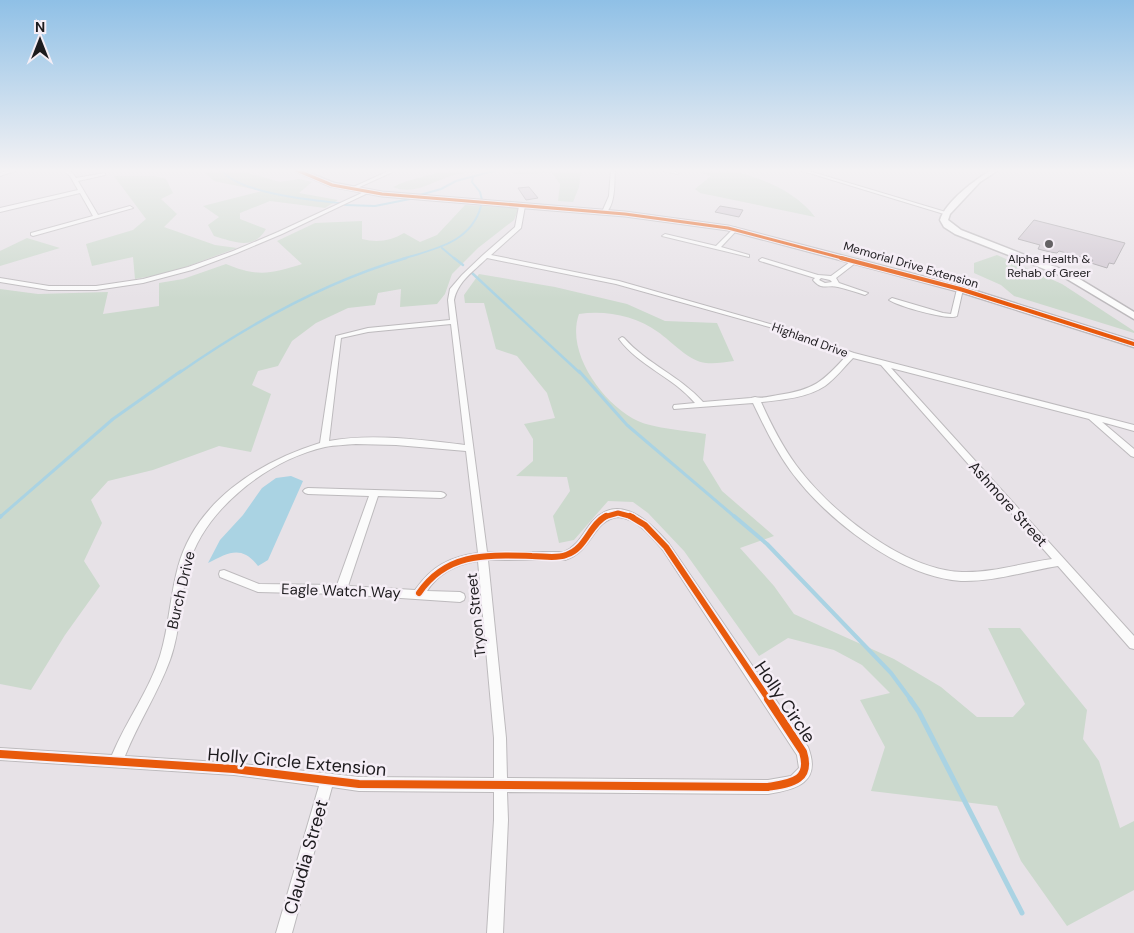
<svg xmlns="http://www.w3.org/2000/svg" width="1134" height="933" font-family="'DM Sans',sans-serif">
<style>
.green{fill:#ccd9cd}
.water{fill:#aad3e3}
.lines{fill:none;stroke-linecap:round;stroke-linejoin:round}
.stream-far4{stroke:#aad3e3;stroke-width:2}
.stream-far3{stroke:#aad3e3;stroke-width:2.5}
.stream-far2{stroke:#aad3e3;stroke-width:3}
.stream-far1{stroke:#aad3e3;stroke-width:4}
.stream{stroke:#aad3e3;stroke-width:5}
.building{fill:#d1c8d2;stroke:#a7a4a8}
.street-casing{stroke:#bdbabd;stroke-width:2}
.secondary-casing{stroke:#bdbabd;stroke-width:3}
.street{fill:#fbfbfb;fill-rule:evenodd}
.secondary{fill:#fbfbfb;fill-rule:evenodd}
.cycleway-far4-casing{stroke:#f5eef6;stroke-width:5}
.cycleway-far3-casing{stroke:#f5eef6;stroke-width:6}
.cycleway-far2-casing{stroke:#f5eef6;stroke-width:8}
.cycleway-far1-casing{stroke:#f5eef6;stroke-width:9}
.cycleway-casing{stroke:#f5eef6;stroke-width:11}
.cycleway-far4{stroke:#e8590c;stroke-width:3}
.cycleway-far3{stroke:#e8590c;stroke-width:4}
.cycleway-far2{stroke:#e8590c;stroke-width:5}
.cycleway-far1{stroke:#e8590c;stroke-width:6}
.cycleway{stroke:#e8590c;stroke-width:8}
.poi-dot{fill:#646164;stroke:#f5eef6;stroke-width:2}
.labels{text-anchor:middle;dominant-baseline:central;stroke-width:5;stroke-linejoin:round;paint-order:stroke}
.far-poi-label{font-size:12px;fill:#1d1b1e;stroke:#f5eef6}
.far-street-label{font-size:12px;fill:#1d1b1e;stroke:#f5eef6}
.street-label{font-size:15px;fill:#1d1b1e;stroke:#f5eef6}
.near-street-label{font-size:18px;fill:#1d1b1e;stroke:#f5eef6}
</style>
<rect width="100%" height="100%" fill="#e7e2e7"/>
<g class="green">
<path d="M201,169h44v3l35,10 19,-3 13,3 -13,11 39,7 -13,8 -55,-7 -30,12v6l26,10c-13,22 -31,13 -52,7l-6,-11 11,-8 -16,-11 59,-15 -48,-10z"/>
<path d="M447,169h134l-2,18 -6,15 -15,-1 2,-17 -8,-11 -39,1 -1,-4c-17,2 -35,1 -52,4 -23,3 -43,23 -67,13 17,-9 36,-10 54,-18z"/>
<path d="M690,169c11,0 25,-2 35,0 32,7 70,21 90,48l-115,-24 -5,-4 16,-13z"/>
<path d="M114,176h40l12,3 7,14 -12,6 16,15 -13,13 51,18 22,3 -68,25 -34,6 -2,-22 -41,9 -6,-22 47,-14 13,-11z"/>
<path d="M465,205l54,3 -5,12 -36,28 -26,26 -7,20 -8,10 -37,3 1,-18 -23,4 -3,12 -27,3 -32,15 -24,18 -14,25 -20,5 -6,14 19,9 -20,58 -32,-6 -66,24 -45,11 -17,19 11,23 -18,38 16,25 -35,49 -34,55 -31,-6v-395l38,5 70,-2 -5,22 56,-8v-23l24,-4 43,-15c31,13 45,10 76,0l-25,-23 38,-18 47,-2v18c15,4 29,2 42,-6l16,9 17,-7z"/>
<path d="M27,238l33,10 -60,18v-15z"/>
<path d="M997,255l65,29 72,47v2l-120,-37 -13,-11 -27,-12v-10z"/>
<path d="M479,274l76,13 72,17 38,17 52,2 17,38c-9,1 -19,3 -28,2 -16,-1 -35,-22 -48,-31 -22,-16 -52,-22 -79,-18 -14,39 25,91 59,107 14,7 51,10 68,13l-3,26 19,31 52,45 -34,12 34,38 20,28 100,45 47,28 36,30h36l12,-13 -37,-76h32l67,82 -4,29 16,22 21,67 14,-7v69l-67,36 -46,-65 -24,-55 -126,-15 14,-44 -25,-47 30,-7 -28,-28 -28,-15 -46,-12 -29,18 -75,-105 -36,-38 -15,-11 -25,-1 -34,39 -15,3 -6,-27 17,-25 -3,-14 -51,-1 17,-15v-22l-9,-15 31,-6 -8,-25 -30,-37 -21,-7 -12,-46h-19l-1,-8z"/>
</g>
<path class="water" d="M291,476l12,5 -35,79 -10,6c-16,-21 -29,-14 -50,-3l12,-23 23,-25 19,-27 14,-10z"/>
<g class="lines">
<g class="stream-far4">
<path d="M221,169c15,24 90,31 118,34"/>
<path d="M473,177l-1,5 8,10 2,8"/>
<path d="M420,195l21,-6 15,-8 45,-12"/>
<path d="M345,205l30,1 35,-7"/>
<path d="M442,248l13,11"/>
<path d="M402,259c32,-10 69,-16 79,-53"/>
</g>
<g class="stream-far3">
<path d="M454,258l9,7"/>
<path d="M472,273l108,100"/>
<path d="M179,373c70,-49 145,-91 227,-115"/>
</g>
<g class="stream-far2">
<path d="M579,371l48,54 108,92"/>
<path d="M0,517l113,-98 68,-48"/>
</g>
<g class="stream-far1">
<path d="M734,516l33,28 124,129 20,27"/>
<path d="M0,517l1,-1"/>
</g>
<path class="stream" d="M910,699l9,13 103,201"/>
</g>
<g class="building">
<path d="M529,187l9,11 -12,2 -8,-12z"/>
<path d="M720,206l23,4 -4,7 -24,-5z"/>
<path d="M1034,220l91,23 -11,21 -5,-1 -2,5 -16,-5 2,-3 -34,-9 -2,2 -7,-1 -12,-3 2,-4 -22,-6z"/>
</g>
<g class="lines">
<g class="street-casing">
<g id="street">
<path d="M15,169h6l-21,7v-3z"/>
<path d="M62,169c7,0 11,3 14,9l29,-5v2l-27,6 20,34 32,-9 3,2 -100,28 -2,-1v-2l62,-17 -13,-23 -80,19v-4l78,-18 -8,-14z"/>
<path d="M393,169h6l-46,21 -4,-1z"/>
<path d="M611,169h4c-1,14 1,35 -10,45l-3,-2 7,-16z"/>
<path d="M657,169h8l14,4 -2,1z"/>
<path d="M796,169h6l147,44 -5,1z"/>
<path d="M366,191l4,1 -88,42 -45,19 -45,17 -49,13 -47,7h-47l-49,-8v-4l49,8h47l47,-7 45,-12 45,-16 45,-19z"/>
<path d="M522,204l3,2 -4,22 -30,27 128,26 158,45 77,27 280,72v6l-32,-9 32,27v8l-3,-1 -42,-37 -198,-51 243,268v13l-4,-1 -72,-82c-32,5 -64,16 -97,15 -62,-4 -136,-63 -171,-111 -15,-21 -26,-44 -37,-67l-79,6 -1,-2 1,-2 21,-2c-22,-26 -56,-37 -76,-64l3,-2 2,1c23,26 56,38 79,64l48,-4 4,-1c7,2 16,-1 23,-2 35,-5 45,-13 68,-39l-73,-28 -157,-44 -129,-26c-13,13 -29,23 -33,42l33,252h77c14,-6 19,-19 28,-30 27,-31 59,1 77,22l139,203c14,36 -12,42 -40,47l-261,-2 1,28 -5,113h-16l7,-113v-28l-135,-1 -27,-4 -40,146h-16l43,-147 -85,-11 -234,-15v-12l112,7c14,-34 37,-64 48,-99 9,-29 10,-60 18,-89 18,-66 81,-105 142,-124l16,-107 32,-8 82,-8 -2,-20 2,-11 12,-14 21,-20 32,-28 4,-21zM451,324l14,121c-44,-5 -92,-12 -136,-4l12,-103 27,-6zM853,358l28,7 171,194c-30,4 -60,14 -90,13 -59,-2 -132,-61 -166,-107 -14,-19 -25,-41 -35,-63 20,-2 46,-4 64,-16 11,-8 19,-19 28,-28zM356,444l40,1 70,6 12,102c-29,4 -46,13 -63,37l-67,-4 30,-90 63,2 3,-1 2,-2 -2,-2 -3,-1 -133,-4 -3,1 -2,2 2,2 3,1 61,2 -32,89 -78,-1 -35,-14 -4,1 -1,3 1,3 38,15 83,2 119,8 4,-2 1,-3 -1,-3 -4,-2 -33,-1c12,-19 30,-27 51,-30l16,177v40l-135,-1 -125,-14 -109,-7c13,-33 33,-63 45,-96 11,-30 10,-63 18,-93 16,-58 80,-107 137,-120 10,-2 20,-2 31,-3zM618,517c20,2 32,18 45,33l134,205 2,13 -8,8 -23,4 -261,-2 -1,-40 -18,-178h77c28,-9 27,-40 53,-43z"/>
<path d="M735,227l3,2 -1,1 -16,17 28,8v2l-87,-21 3,-2 51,12z"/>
<path d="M762,258l56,17 13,1 23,-17h4v2l-22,17 3,5 29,10 -3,2c-9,-3 -18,-6 -27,-8 -10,-3 -16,4 -25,-7l2,-2 -55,-17 -1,-1zM821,278l9,2 2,2 -7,1 -6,-3z"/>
<path d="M960,287l3,2 -6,27c-8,5 -59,-10 -68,-16l3,-2 51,15 8,1 6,-25z"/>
</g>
</g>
<g class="secondary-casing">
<g id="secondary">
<path d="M291,169h8l35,14 48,9 243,20 103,14 235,61 171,54v6l-177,-56 -229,-61 -103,-14 -243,-20 -52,-10z"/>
<path d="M993,169h7l-20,13 -30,32 -2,6 13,10 107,42 66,40v7l-72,-43 -107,-42 -11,-7 -4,-7c6,-19 36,-41 53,-51z"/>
</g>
</g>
<use href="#street" class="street"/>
<use href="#secondary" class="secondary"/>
<g class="cycleway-far4-casing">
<path id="cycleway-far4" d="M294,169l38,16 50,9 243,20 103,14 118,31"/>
</g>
<g class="cycleway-far3-casing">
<path id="cycleway-far3" d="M841,258l119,31 174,55"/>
</g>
<g class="cycleway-far2-casing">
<path id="cycleway-far2" d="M604,517l14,-4 15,4"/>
</g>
<g class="cycleway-far1-casing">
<g id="cycleway-far1">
<path d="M630,516l15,9 21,22 103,153"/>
<path d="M419,593c28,-41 68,-38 113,-37 11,0 24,3 34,-1 20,-6 23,-30 40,-39"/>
</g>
</g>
<g class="cycleway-casing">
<path id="cycleway" d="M0,754l234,15 125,15 409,3c23,-4 44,-6 35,-35l-35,-53"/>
</g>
<use href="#cycleway-far4" class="cycleway-far4"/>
<use href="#cycleway-far3" class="cycleway-far3"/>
<use href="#cycleway-far2" class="cycleway-far2"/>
<use href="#cycleway-far1" class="cycleway-far1"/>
<use href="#cycleway" class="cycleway"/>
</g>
<linearGradient id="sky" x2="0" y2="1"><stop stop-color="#8fc0e6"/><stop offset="0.57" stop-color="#f4f2f4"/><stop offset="1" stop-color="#f4f2f4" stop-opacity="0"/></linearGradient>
<rect width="1134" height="299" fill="url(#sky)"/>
<circle class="poi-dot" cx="1049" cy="244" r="5"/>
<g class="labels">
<g class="far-poi-label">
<text x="1049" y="259">Alpha Health &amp;<tspan x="1049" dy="14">Rehab of Greer</tspan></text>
</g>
<g class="far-street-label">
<text transform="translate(911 265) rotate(16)">Memorial Drive Extension</text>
<text transform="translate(810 340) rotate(20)">Highland Drive</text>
</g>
<g class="street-label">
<text transform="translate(1008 504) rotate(48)">Ashmore Street</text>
<text transform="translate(181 590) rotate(-77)">Burch Drive</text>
<text transform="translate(341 591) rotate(2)">Eagle Watch Way</text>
<text transform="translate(476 615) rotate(-96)">Tryon Street</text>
</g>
<g class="near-street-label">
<text transform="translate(785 702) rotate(56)">Holly Circle</text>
<text transform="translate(297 762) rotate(5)">Holly Circle Extension</text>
<text transform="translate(306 857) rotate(-74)">Claudia Street</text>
</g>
</g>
<g transform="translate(40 40)" stroke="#f5eef6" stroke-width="4" paint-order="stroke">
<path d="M0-4L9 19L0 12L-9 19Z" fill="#1d1b1e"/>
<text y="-8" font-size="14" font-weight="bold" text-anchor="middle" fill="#1d1b1e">N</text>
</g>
</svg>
